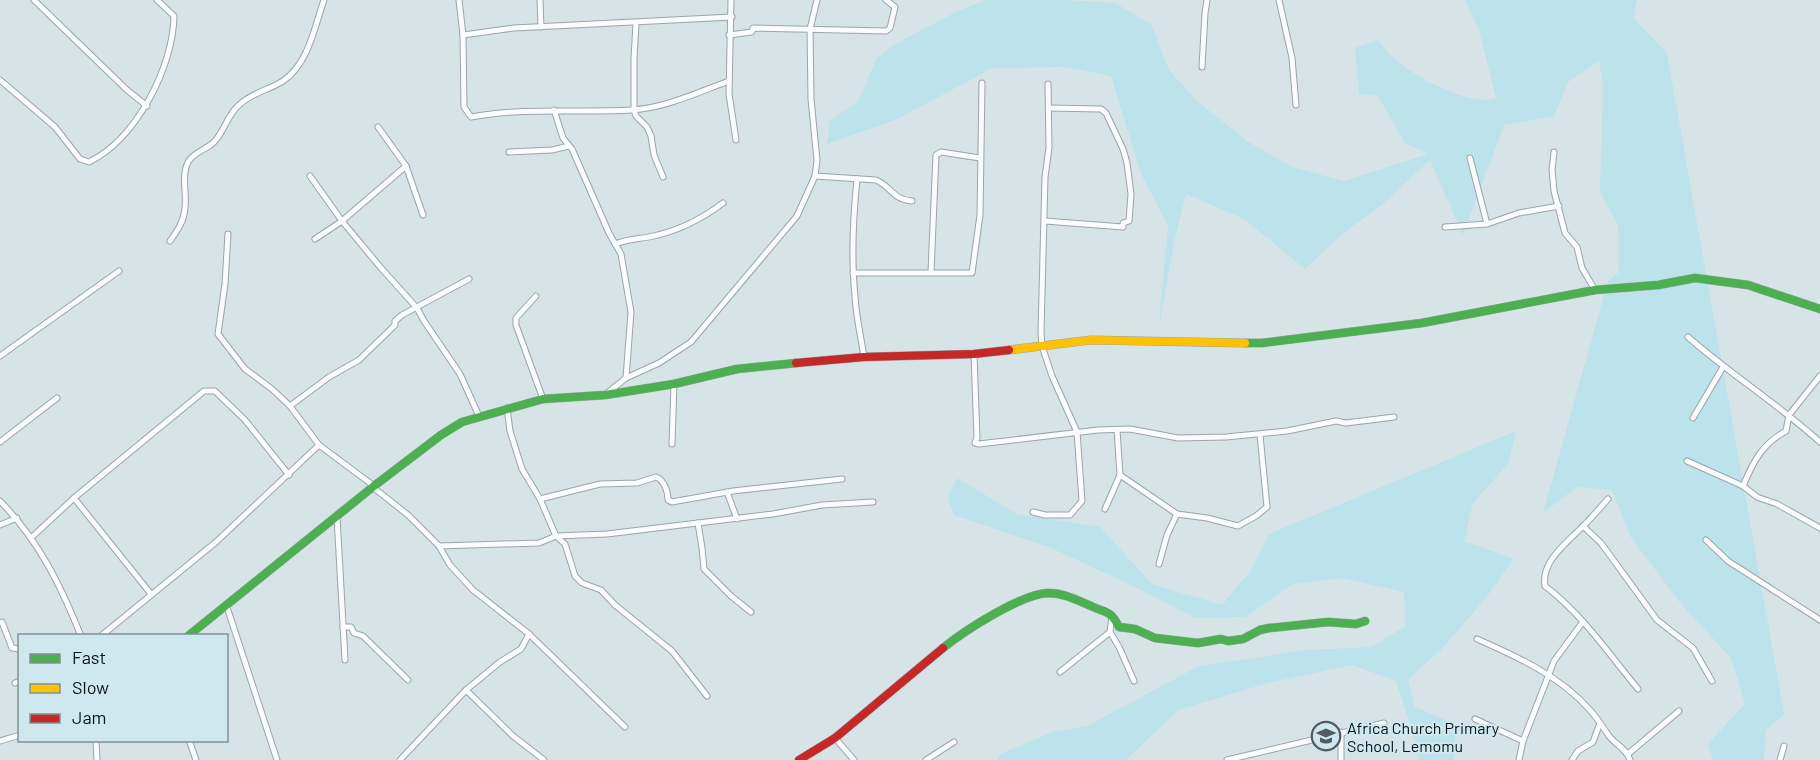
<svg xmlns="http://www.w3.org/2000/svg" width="1820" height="760" font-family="Barlow,sans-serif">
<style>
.green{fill:#bce2ec}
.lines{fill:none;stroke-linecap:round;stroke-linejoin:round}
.street-casing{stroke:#9aa5a8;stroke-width:7}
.fast-casing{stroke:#9aa5a8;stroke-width:9}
.slow-casing{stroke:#9aa5a8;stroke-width:9}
.jam-casing{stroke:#9aa5a8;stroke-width:9}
.street{stroke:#f9fbfc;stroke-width:5}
.fast{stroke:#4caf50;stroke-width:8}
.slow{stroke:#ffc107;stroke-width:8}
.jam{stroke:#c62828;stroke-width:8}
.labels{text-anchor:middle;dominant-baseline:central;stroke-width:4.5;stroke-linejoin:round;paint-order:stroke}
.poi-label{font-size:16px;fill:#091214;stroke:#cfe8ef;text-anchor:start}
</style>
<rect width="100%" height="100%" fill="#d6e4e8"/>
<g class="green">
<path d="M985,0h80l50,3 36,21 18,46 28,31 50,40 45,26 52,14 84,-27 -23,-11 -27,-47 -19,-2 -4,-46 23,-8c4,5 8,10 12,15 19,19 80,53 106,43l-17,-68 -14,-30h172l-4,18 34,35 117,661 -18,16 -2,30h-51l-5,-16 37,-40 -14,-46 -50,-54 -51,-68 -18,-46 -35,-3 -34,26 65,-232 11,-9 -1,-47 -18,-34 3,-107 -4,-23 -31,21 -14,34 -50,9 -41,110 -33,-75 -47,44 -41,30 -37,35 -61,-50 -58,-25 -11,44 -16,88 9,-101 -27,-51 -30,-98 -46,-9 -72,1 -98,52 -68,24 3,-23 29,-21 17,-41 19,-15 63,-33z"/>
<path d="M1516,431l-8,33 -35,39 -9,38 50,18 -29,40 -46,53 -16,13 -15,15 6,26 42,19 -2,35h-35l-2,-14 -21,-65 -44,-16 -84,18 -90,27 -52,50h-128l2,-6 53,-22 34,-6 112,-60 108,-16 64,-3 35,-21 -2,-34 -62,-14 -49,6 -48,33 -50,1 -62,-32 -82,-38 -97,-33 -6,-17 9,-20 60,36 83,13 52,57 70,21 29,-35 18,-36z"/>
</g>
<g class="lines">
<g class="street-casing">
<g id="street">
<path d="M34,0l93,90 20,16"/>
<path d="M459,0l4,35 1,72 7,10c54,-10 108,-4 161,-7 33,-2 67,-18 97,-29"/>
<path d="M540,0l1,27"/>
<path d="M731,0l-2,94 7,46"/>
<path d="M1279,0l13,58 4,47"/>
<path d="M636,23l-2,36v51l2,6 11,11 4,9 3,19 9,22"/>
<path d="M463,35l51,-7 218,-11"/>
<path d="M729,35l23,-3 1,-4 133,3 4,-3 5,-21 -9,-7"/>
<path d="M1202,67l3,-54 2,-13"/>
<path d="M0,80l55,47 25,32 9,3c47,-23 84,-94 85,-146l-17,-16"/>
<path d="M554,110l9,28 9,11 37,84 12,21 10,58 -5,66"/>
<path d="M378,127l28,39 17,49"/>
<path d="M509,152l43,-2 17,-4"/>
<path d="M1554,152l-2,18 2,21 11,42 12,14 5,21 13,22"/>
<path d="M1470,158l17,66"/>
<path d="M310,176l32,45 39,47 36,40 7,13 36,53 19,42"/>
<path d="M815,176l61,4c16,7 17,20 36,21"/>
<path d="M857,179c-4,39 -6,78 -2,117 1,21 6,41 9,61"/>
<path d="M1045,221l78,6v-4l6,-2 2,-27 -4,-31 -4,-14 -17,-36 -5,-4 -52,-1"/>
<path d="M1445,227l42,-3 32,-11 40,-7"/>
<path d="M228,234l-3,50 -7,50 27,35 27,20 18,17 29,39 55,41"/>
<path d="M315,239l27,-18 64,-55"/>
<path d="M170,241c8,-11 14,-20 15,-33 2,-15 -4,-32 3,-46 6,-10 17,-12 25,-19 11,-10 14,-28 26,-38 12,-12 30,-15 44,-24 26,-18 31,-53 41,-81"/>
<path d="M615,244c15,-6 29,-5 43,-9 24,-6 45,-17 65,-32"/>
<path d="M931,272l5,-117 5,-3 39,6"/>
<path d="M853,273h119l8,-58 2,-132"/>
<path d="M536,296l-20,22v7l27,74"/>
<path d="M1688,337c42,37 90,67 132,105"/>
<path d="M974,354l3,84 -2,5 4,1 119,-14 32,-1 48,9 48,-1 61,-6 49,-10 10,2 48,-6"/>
<path d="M0,356l119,-85"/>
<path d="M606,394l20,-16 33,-15 32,-21 106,-126 18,-40 2,-16 -6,-61 -1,-70 7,-29"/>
<path d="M290,406l39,-29 30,-17 36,-35v-4l7,-6 67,-36"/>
<path d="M507,408l3,23 12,38 18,30 16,37 9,8 10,32 7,7 19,7 14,15 57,46 35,45"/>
<path d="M1693,418l30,-51"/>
<path d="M0,442l57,-44"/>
<path d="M672,444l2,-60"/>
<path d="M1687,461l56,25 14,11 20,7 43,24"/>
<path d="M1120,475l57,39 30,4 31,8 18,-10 11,-9 -7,-72"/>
<path d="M1743,486c10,-24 19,-42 43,-55l3,-16 31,-39"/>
<path d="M374,488l34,27 31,31 11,19 23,25 56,44 96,93"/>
<path d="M727,492l10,27"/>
<path d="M74,498l77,96"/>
<path d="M540,499l60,-15 37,-1 19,-6c8,3 12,14 12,23l4,2 61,-11 109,-12"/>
<path d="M1608,499c-10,11 -19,22 -30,32 -14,14 -37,32 -33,55 36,27 64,68 93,103"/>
<path d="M0,501c39,40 60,83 81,135"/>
<path d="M1105,509l15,-34 -3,-45"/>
<path d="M1033,512l12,3h25l12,-14 -5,-69 -25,-56 -10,-30 -1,-14 4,-155 4,-29 -1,-64"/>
<path d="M337,517l8,143"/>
<path d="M698,523l4,25 2,21 27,27 20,16"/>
<path d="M0,525l17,-7"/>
<path d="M1583,526l18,17 56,77 36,28 19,33"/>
<path d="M31,538l43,-40 130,-107h11l30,29 44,55"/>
<path d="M1706,540l22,21 92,59"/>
<path d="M439,546l100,-3 17,-7 51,-2 166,-20 49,-9 51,-3"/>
<path d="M1159,564l8,-29 10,-21"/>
<path d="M226,604l51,156"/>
<path d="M1112,616l-2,16 9,15 15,34"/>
<path d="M2,622l10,26 8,1"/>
<path d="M343,627h8l3,6 9,3 45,44"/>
<path d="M101,636l115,-94 103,-97"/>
<path d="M1477,639c41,18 83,37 113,71 7,8 13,17 19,26 7,9 18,13 21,24"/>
<path d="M1060,672l50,-40"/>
<path d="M15,683l5,-2"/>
<path d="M466,690l47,46 31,24"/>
<path d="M1475,719l48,22"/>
<path d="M1341,732v28"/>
<path d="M835,738l19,22"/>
<path d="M96,740l1,20"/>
<path d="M189,740l7,20"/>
<path d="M0,741l20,-6"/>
<path d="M1628,754l51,-43"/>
<path d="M400,760l66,-70 34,-28 21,-13 8,-15"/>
<path d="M926,760l28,-18"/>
<path d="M1227,760l157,-37"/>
<path d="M1519,760l4,-19 31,-80 28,-38"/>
<path d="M1572,760l6,-9 15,-9 7,-19"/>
<path d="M1780,760l4,-14"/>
</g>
</g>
<g class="fast-casing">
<g id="fast">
<path d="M1245,343h17l160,-20 173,-33 63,-5 37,-7 53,7 72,24"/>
<path d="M188,636l186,-150 67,-51 21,-13 81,-23 62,-4 69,-11 63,-15 59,-6"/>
<path d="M943,648c21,-17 78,-54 105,-55 16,0 29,7 43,13 17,8 19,4 28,21l16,2 20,9 43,5 23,-4 7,2 15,-2 17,-9 9,-2 59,-6 28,2 9,-3"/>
</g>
</g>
<g class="slow-casing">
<path id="slow" d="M1009,350l82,-10 154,3"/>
</g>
<g class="jam-casing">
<g id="jam">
<path d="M796,363l68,-6 110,-3 35,-4"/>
<path d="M799,760l36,-22 108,-90"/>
</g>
</g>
<use href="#street" class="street"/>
<use href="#fast" class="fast"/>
<use href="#slow" class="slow"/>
<use href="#jam" class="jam"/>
</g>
<defs>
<g id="school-ring" transform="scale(1.5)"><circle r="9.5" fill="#cfe8ef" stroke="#515c5e" stroke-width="1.5"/><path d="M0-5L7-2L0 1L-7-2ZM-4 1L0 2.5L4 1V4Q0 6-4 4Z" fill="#515c5e"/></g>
</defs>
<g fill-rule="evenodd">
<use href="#school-ring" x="1326" y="736"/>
</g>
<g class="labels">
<g class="poi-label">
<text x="1347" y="727">Africa Church Primary<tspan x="1347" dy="18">School, Lemomu</tspan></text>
</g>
</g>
<rect x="18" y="634" width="210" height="108" fill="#cfe8ef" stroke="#809297" stroke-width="1.5"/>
<rect x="30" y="654" width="30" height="9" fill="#4caf50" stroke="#809297" stroke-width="1.5"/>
<text x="72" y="664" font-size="18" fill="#091214">Fast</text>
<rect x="30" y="684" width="30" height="9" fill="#ffc107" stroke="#809297" stroke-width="1.5"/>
<text x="72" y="694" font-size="18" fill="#091214">Slow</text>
<rect x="30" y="714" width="30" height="9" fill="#c62828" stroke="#809297" stroke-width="1.5"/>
<text x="72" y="724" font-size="18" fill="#091214">Jam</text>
</svg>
